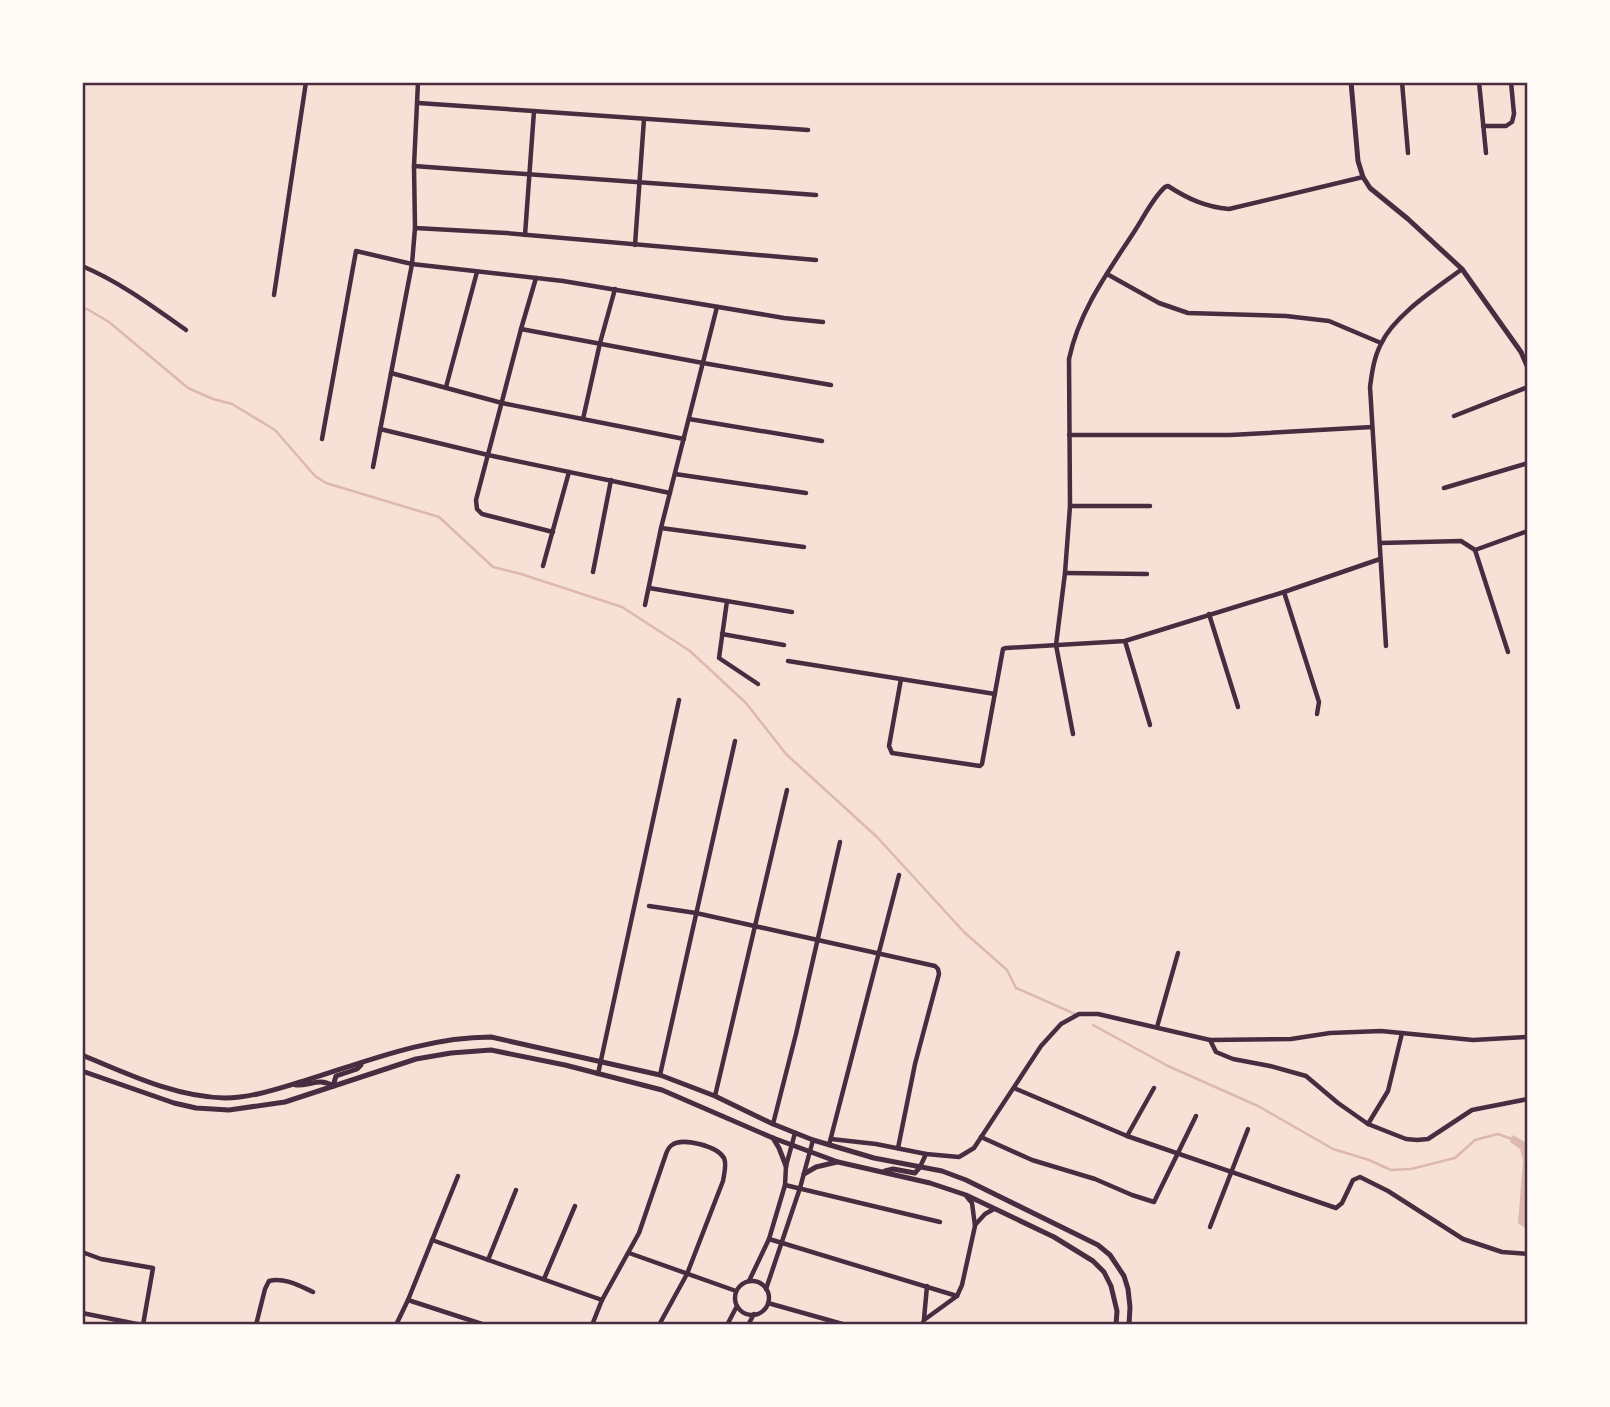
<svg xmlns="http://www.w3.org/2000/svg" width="1610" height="1407" font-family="'DM Sans',sans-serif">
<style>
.water{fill:#dcb8b0}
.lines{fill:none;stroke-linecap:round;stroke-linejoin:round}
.stream{stroke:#dcb8b0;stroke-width:2.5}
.minor{stroke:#4a2c40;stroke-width:4.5}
.tertiary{stroke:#4a2c40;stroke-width:5}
.secondary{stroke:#4a2c40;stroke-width:5}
.neatline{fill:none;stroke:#4a2c40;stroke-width:2.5}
</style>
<rect width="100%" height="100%" fill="#f7e1d7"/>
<path class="water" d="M1513,1135l15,9v86l-10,-7 5,-62 -3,-12 -10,-7z"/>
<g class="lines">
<g class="stream">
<path d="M82,309h5l22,13 79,66 25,11 19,5 43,26 40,46 11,7 113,34 54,50 28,7 101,33 68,44 56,52 40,51 91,83 87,95 43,38 9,18 59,26"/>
<path d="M1093,1025l75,41 90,40 75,43 36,11 22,10 20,-1 44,-11 20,-18 23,-6 14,5"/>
</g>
<g class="minor">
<path d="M1402,82l6,71"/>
<path d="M1479,82l7,71"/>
<path d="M418,103l390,27"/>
<path d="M1483,126h23l6,-4 2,-8 -3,-32"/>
<path d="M414,166l402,29"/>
<path d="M415,228l91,5 310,27"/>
<path d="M525,235l9,-124"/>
<path d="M635,245l9,-126"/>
<path d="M82,266c38,16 70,40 104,64"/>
<path d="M1107,274l52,29 29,10 98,3 43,5 52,22"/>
<path d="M536,278l-15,51 -45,171 1,9 5,5 71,18"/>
<path d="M274,295l32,-213"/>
<path d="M521,329l182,34 128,22"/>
<path d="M391,373l111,30 182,36"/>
<path d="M446,387l31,-115"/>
<path d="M1454,416l74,-29"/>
<path d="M583,419l17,-76 15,-54"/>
<path d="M689,419l133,22"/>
<path d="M380,429l108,26 182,38"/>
<path d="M1069,435h161l142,-8"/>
<path d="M322,439l34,-188 56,13 151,17 221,37 39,4"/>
<path d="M373,467l39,-203 3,-36 -1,-62 4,-84"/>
<path d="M675,474l131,19"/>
<path d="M1444,488l84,-25"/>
<path d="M1070,506h80"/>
<path d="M661,528l143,19"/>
<path d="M1380,543l81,-2 14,9 33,102"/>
<path d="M1475,550l53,-19"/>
<path d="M543,566l26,-94"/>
<path d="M593,572l18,-92"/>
<path d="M1065,573l82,1"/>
<path d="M649,588l143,24"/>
<path d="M1284,592l35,110 -2,12"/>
<path d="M727,601l-8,57 39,26"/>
<path d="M645,605l16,-77 56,-221"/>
<path d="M1209,614l29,93"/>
<path d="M722,634l62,11"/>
<path d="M1125,641l25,84"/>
<path d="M1386,646l-16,-259c2,-15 4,-30 11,-43 13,-29 56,-56 81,-75"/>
<path d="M788,661l207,33"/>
<path d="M901,679l-12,67 3,7 88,13 2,-2 21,-115 3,-1 119,-7 159,-49 96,-33"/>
<path d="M1073,734l-17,-89 9,-72 5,-67 -1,-147c10,-48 39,-87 65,-127 10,-15 18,-33 31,-45l3,-1c20,13 38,21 61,23l134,-32"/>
<path d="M649,906l47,7 239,53 3,3 1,5 -24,90 -17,84"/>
<path d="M1157,1027l21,-74"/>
<path d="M1210,1040l6,12 17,7 37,7 36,10 32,27 30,21 38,15 11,1 11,-1 44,-29 56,-11"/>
<path d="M598,1074l81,-374"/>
<path d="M660,1075l75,-334"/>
<path d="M1014,1088l113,48 209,72 6,-5 11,-23 7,-3 28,14 75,48 39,13 26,2"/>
<path d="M715,1096l72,-306"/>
<path d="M773,1124l23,-90 44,-192"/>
<path d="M1368,1124l20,-33 14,-58"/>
<path d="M1127,1136l27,-48"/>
<path d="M981,1137l51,23 63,19 37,16 22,7 42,-86"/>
<path d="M831,1139l45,5 50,10"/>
<path d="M829,1145l70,-270"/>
<path d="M920,1167l6,-13 33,3 15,-9 67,-102 20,-22 18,-10h19l112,26 81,-1 39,-6 51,-2 92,9 55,-3"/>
<path d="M785,1185l155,37"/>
<path d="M975,1225l10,-11 9,-5"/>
<path d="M1210,1227l38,-98"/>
<path d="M769,1239l188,57"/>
<path d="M432,1240l170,60"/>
<path d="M82,1252l19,7 52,9 -10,57"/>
<path d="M629,1253l107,38"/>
<path d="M488,1260l28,-70"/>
<path d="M544,1279l31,-73"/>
<path d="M749,1281l20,-42 16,-54 1,-19 9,-33"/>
<circle cx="752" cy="1298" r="17"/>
<path d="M766,1289l34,-101 13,-48"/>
<path d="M408,1300l77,25"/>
<path d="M768,1303l78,22"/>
<path d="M82,1313l60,12"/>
<path d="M924,1319l3,-33"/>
<path d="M256,1325l9,-36 4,-8c15,-4 31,5 44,11"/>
<path d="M396,1325l12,-25 50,-124"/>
<path d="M592,1325l10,-25 37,-67 27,-79c1,-3 3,-7 6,-9 10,-8 45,1 52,13 3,7 0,16 -1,23l-36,93 -28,51"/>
<path d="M727,1325l10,-19"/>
<path d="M748,1325l6,-11"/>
<path d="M922,1325l2,-5 33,-24 5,-11 13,-59 -3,-23 -5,-6"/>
</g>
<path class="tertiary" d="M1351,82l7,79 5,16 7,11 38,31 54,50 59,83 7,16"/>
<g class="secondary">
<path d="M82,1055c46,19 93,42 143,43 27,0 54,-10 79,-17 61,-19 122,-44 187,-44l169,38 55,21 58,28 40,16 61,18 68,13 24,9 132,65 12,10 14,21 4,13 2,18 -1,18"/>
<path d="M82,1071l92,32 22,5 33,2 56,-8 131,-43 35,-6 40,-3 74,15 97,25 111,48 65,24 92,21 36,12 88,42 39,24 11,11 7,14 6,25 -1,14"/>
<path d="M296,1085c14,1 23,-8 37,1"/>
<path d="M333,1086l3,-10 21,-7 4,-4"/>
<path d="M773,1138l6,10 7,18"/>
<path d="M885,1171l8,-2 22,4 5,-6"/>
<path d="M804,1174l12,-7 21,-5"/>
</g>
</g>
<rect width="1610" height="1407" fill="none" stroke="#fffaf5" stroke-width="168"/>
<rect x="84" y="84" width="1442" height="1239" class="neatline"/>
</svg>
